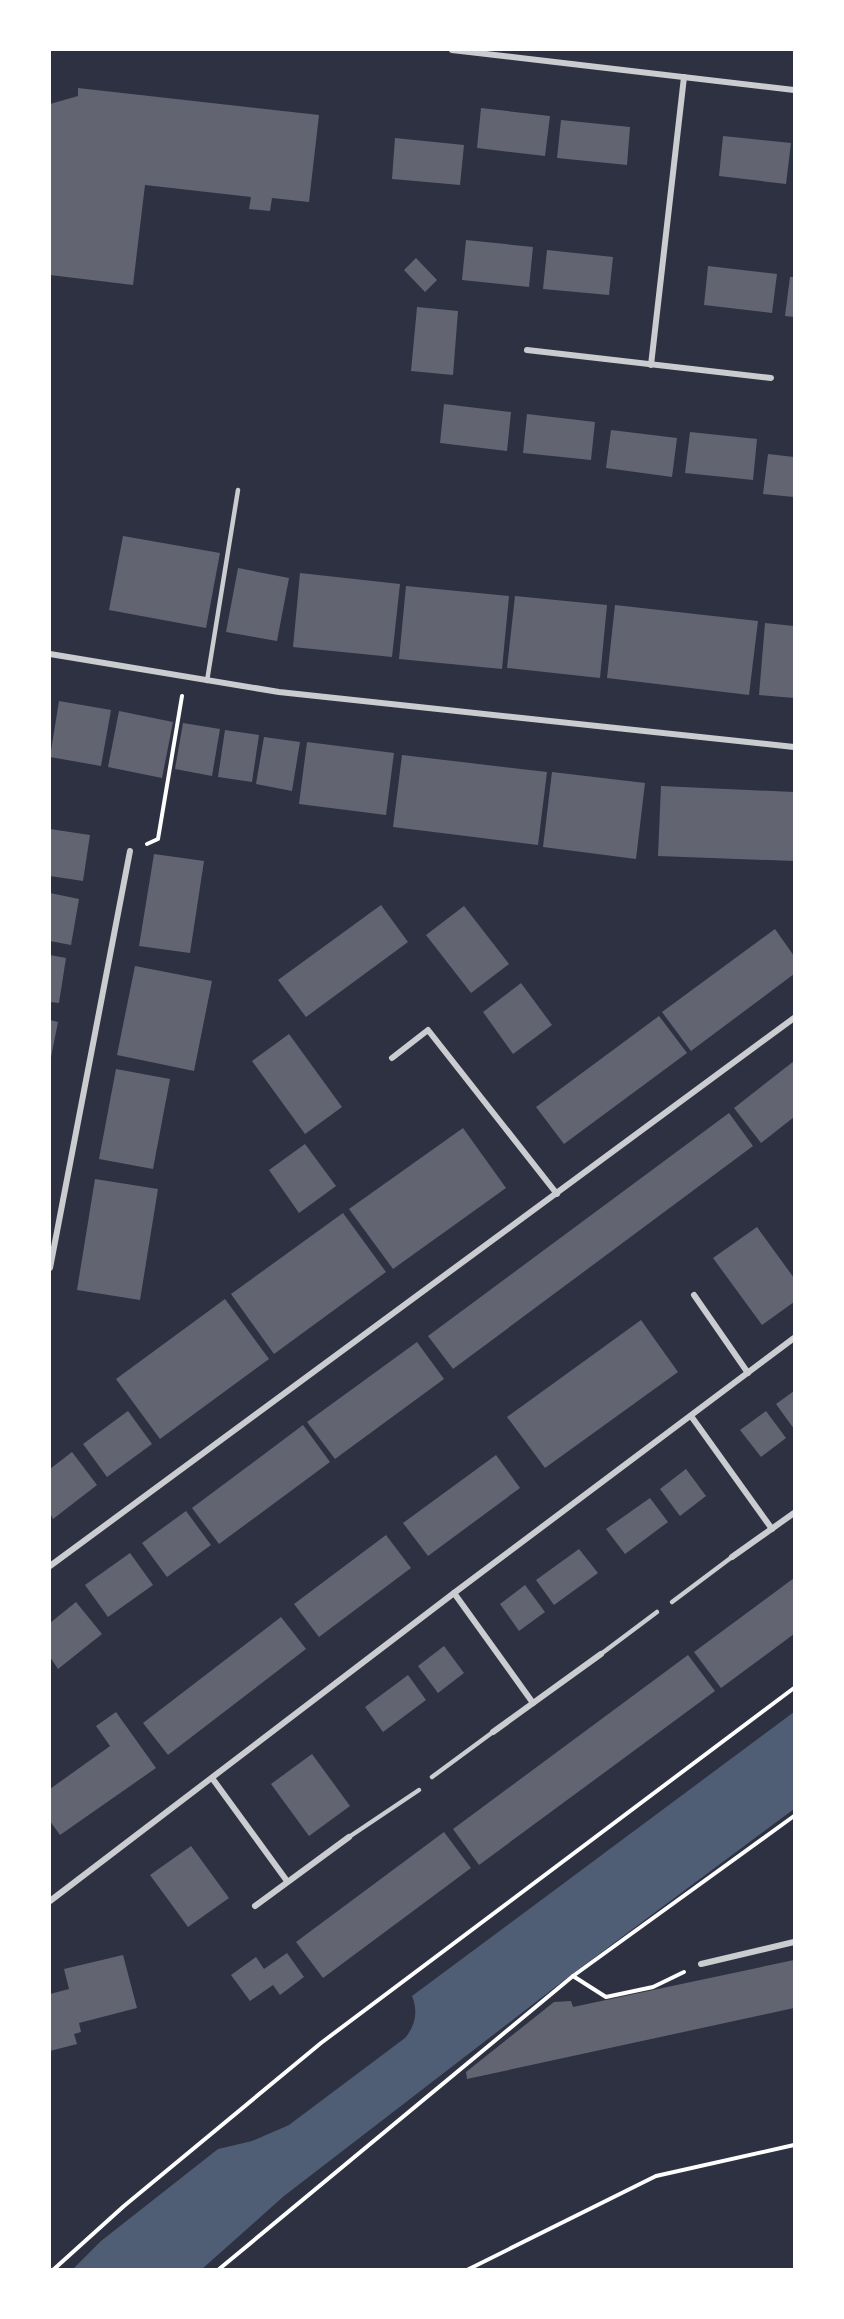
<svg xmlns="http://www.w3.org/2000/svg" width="844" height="2319" font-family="'Fira Sans Condensed',sans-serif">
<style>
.water{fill:#4f5d75}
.building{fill:#626471}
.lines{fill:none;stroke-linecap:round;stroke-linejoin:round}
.path{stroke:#fff;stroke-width:4}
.service{stroke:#caccd0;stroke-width:4.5}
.minor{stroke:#caccd0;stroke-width:6}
</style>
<rect width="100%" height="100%" fill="#2d3142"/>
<path class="water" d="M794,1712v97l-223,166 -287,221 -82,73h-129l28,-28 117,-92 34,-8 37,-16 116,-87c11,-13 13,-27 7,-42z"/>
<g class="building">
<path d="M78,88l241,27 -10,87 -37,-4 -2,13 -21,-2 2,-12 -106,-12 -12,100 -83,-10v-171l28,-8z"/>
<path d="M481,108l69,8 -5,40 -68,-8z"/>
<path d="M561,120l69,7 -3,38 -70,-7z"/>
<path d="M723,136l68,7 -5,41 -67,-8z"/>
<path d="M395,138l69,7 -4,40 -68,-6z"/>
<path d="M466,240l67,7 -4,40 -67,-7z"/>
<path d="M547,250l66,7 -4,38 -66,-6z"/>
<path d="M416,258l21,22 -12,12 -21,-22z"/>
<path d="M708,266l69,8 -5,39 -68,-8z"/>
<path d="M790,277h4v40l-9,-1z"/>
<path d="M417,307l41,4 -5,64 -42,-4z"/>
<path d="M444,404l67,8 -4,39 -67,-8z"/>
<path d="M527,414l68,8 -4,38 -68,-7z"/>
<path d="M611,430l66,8 -5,39 -66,-9z"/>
<path d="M690,432l67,7 -4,41 -68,-7z"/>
<path d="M768,454l26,3v40l-31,-3z"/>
<path d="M123,536l97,17 -14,75 -97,-18z"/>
<path d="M238,568l51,10 -12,63 -51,-9z"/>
<path d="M300,573l100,11 -8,73 -99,-10z"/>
<path d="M406,586l103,10 -7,73 -103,-10z"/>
<path d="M515,596l92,9 -7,73 -93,-10z"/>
<path d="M615,605l143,16 -9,74 -142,-17z"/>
<path d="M765,623l29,3v72l-35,-3z"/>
<path d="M59,701l52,9 -10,56 -51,-9z"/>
<path d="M119,711l54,11 -11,56 -54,-11z"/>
<path d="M183,723l37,6 -8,47 -37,-7z"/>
<path d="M225,730l34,5 -7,47 -34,-5z"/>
<path d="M264,737l36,5 -8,49 -36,-7z"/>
<path d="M307,742l87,11 -8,62 -87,-11z"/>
<path d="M402,755l145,17 -9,73 -145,-18z"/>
<path d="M552,772l93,11 -9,76 -93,-12z"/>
<path d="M661,786l133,6v69l-136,-5z"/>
<path d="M50,829l40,6 -7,46 -33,-5z"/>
<path d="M154,854l50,7 -14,92 -51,-7z"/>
<path d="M50,893l29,6 -8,46 -21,-4z"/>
<path d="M381,905l27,37 -102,75 -28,-37z"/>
<path d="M464,906l45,58 -38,29 -45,-58z"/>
<path d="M775,929l19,27v18l-103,77 -29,-39z"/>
<path d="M50,955l16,3 -7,45 -9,-1z"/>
<path d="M135,966l77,15 -18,90 -77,-16z"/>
<path d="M521,983l31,42 -39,29 -30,-42z"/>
<path d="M659,1016l28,37 -123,91 -28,-37z"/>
<path d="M50,1020l8,2 -7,35h-1z"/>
<path d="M289,1034l53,73 -37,27 -53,-73z"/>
<path d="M794,1061v56l-33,26 -27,-35z"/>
<path d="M116,1069l54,10 -17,90 -54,-10z"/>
<path d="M729,1113l24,33 -300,223 -25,-33z"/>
<path d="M463,1128l43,60 -113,81 -44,-60z"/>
<path d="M305,1144l31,42 -37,27 -30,-43z"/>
<path d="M95,1179l63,10 -18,111 -63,-10z"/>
<path d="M343,1213l43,59 -112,82 -43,-60z"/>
<path d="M757,1227l37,51v24l-32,23 -49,-67z"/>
<path d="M225,1299l44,60 -109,80 -44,-60z"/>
<path d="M641,1320l37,52 -133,96 -38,-51z"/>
<path d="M417,1342l27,37 -109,80 -28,-37z"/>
<path d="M794,1391v38l-18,-25z"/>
<path d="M128,1411l24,33 -45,33 -24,-33z"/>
<path d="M766,1411l20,27 -25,19 -21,-27z"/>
<path d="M303,1425l27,37 -111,82 -27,-36z"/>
<path d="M72,1452l25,33 -44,34 -3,-6v-44z"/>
<path d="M496,1455l24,33 -92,68 -25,-33z"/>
<path d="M686,1469l20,27 -26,20 -20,-27z"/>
<path d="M650,1498l18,24 -43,32 -19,-25z"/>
<path d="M186,1511l25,34 -44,32 -25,-34z"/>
<path d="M386,1535l25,33 -92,69 -25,-33z"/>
<path d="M579,1549l19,24 -44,32 -18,-25z"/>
<path d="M130,1553l23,32 -45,32 -23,-32z"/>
<path d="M794,1578v56l-73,54 -27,-36z"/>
<path d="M525,1585l20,27 -26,19 -19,-27z"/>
<path d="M76,1602l26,32 -44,35 -8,-12v-34z"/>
<path d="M281,1617l25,32 -138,106 -25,-32z"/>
<path d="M444,1646l20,27 -26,20 -20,-27z"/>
<path d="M688,1655l27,36 -236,174 -26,-36z"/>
<path d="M408,1675l18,25 -43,32 -18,-25z"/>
<path d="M116,1712l40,56 -96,67 -10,-14v-32l60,-43 -14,-20z"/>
<path d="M312,1754l38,52 -41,30 -38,-52z"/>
<path d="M444,1832l27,36 -148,110 -27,-36z"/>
<path d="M191,1846l38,52 -41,29 -38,-52z"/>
<path d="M287,1953l17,24 -24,18 -7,-10 -23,16 -19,-26 25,-18 8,12z"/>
<path d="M123,1955l14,53 -58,15 2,9 -7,2 3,10 -27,7v-57l19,-5 -5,-20z"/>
<path d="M794,1960v48l-327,71 -1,-7 88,-70 17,-1 2,6z"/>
</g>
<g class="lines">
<g class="path">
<path d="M147,844l11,-5 24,-143"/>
<path d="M573,1976l33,21 47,-10 31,-15"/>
<path d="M53,2270l71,-64 197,-163 473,-355"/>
<path d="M218,2270l355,-294 221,-160"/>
<path d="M467,2270l189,-94 138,-31"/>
</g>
<g class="service">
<path d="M207,681l31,-191"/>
<path d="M672,1602l60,-45"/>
<path d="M601,1654l56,-42"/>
<path d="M432,1777l61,-45"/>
<path d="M349,1837l70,-47"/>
</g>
<g class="minor">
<path d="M452,50l342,40"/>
<path d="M527,350l244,28"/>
<path d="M651,365l33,-288"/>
<path d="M50,654l229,38 515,55"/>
<path d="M392,1058l36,-28 129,164"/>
<path d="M50,1268l80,-417"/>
<path d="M694,1295l54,78"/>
<path d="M691,1416l81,113"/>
<path d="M732,1557l62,-44"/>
<path d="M50,1566l744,-548"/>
<path d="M454,1593l79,110"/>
<path d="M493,1732l108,-78"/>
<path d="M212,1778l75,103"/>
<path d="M50,1901l404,-308 340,-255"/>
<path d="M255,1906l94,-69"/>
<path d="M701,1964l93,-22"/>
</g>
</g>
<rect width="844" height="2319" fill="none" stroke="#ffffff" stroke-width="102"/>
</svg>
